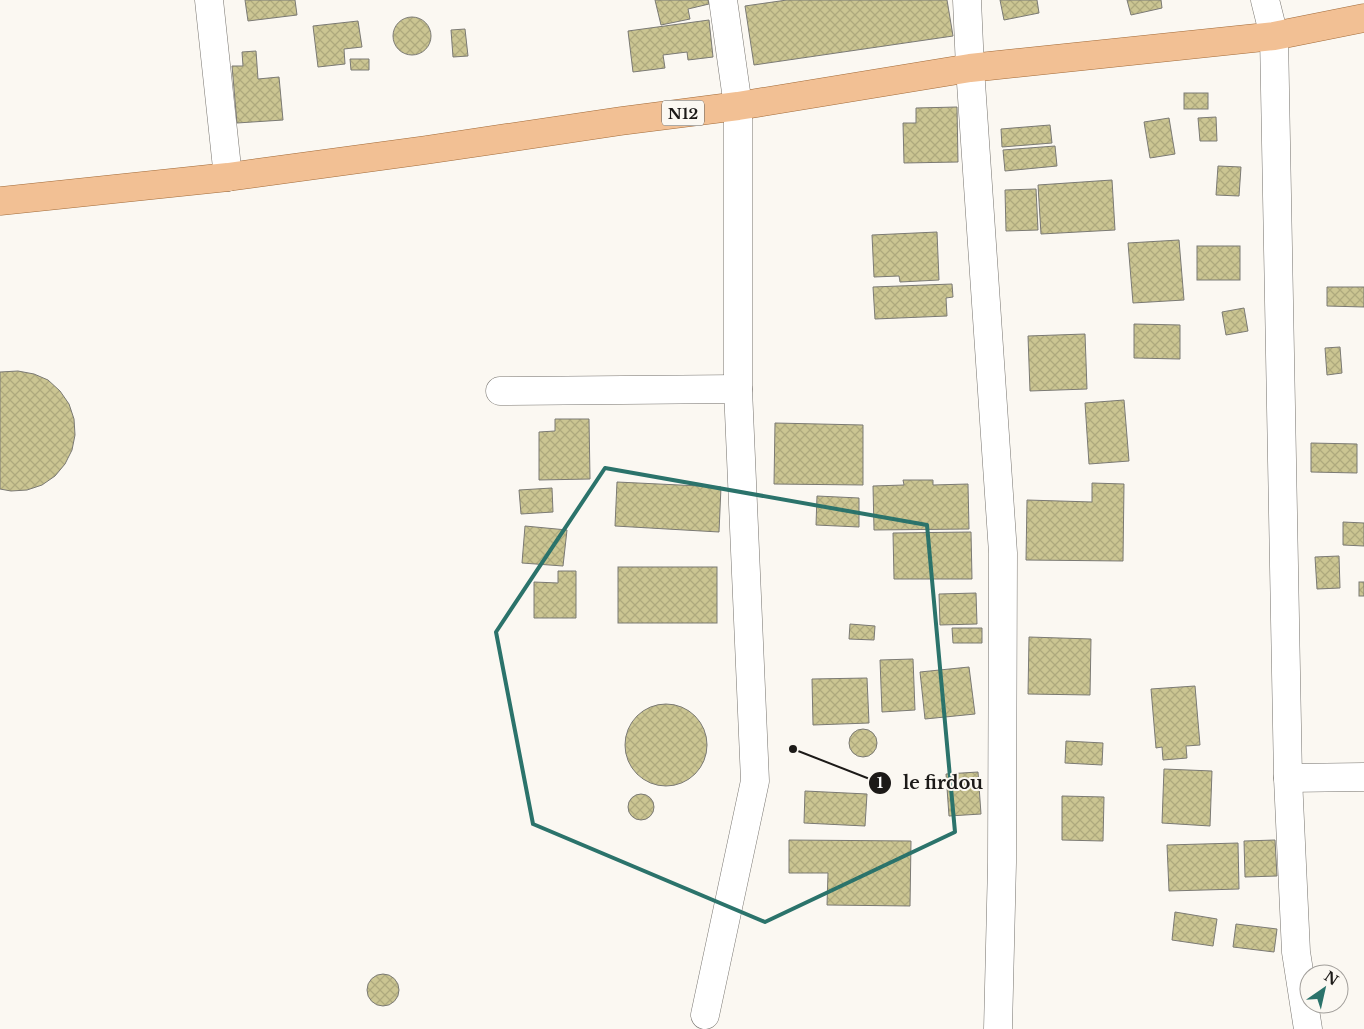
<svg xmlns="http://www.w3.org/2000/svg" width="1364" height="1029" font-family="'Libre Baskerville',serif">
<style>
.building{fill:url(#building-cross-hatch);stroke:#7b7a74}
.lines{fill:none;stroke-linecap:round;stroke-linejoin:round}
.street-casing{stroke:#76736e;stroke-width:29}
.primary-casing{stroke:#a26b3a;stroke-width:29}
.street{stroke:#fff;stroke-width:28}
.primary{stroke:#f2c094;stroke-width:28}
.marked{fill:none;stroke:#2b736b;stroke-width:4;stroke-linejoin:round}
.labels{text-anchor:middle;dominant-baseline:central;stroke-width:4;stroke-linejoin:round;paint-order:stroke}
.shield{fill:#fbf8f2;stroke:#5f5d59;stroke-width:1}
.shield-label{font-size:15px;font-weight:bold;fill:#1c1a18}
.leader{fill:none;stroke:#1c1a18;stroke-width:2}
.callout-dot{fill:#1c1a18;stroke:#fbf8f2;stroke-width:2}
.mark-label{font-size:15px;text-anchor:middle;font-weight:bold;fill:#fff}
.callout-label{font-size:18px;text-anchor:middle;font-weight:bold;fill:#1c1a18;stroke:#fbf8f2;stroke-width:4;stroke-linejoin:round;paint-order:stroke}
</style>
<defs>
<pattern id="building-cross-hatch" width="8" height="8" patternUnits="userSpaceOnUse" patternTransform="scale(1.25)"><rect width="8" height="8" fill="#cbc592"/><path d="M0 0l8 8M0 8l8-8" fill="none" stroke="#aea97d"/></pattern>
</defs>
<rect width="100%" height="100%" fill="#fbf8f2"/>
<g class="building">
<path d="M245,0h50l2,15 -49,6z"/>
<path d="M655,0h53l1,4 -21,5 2,10 -29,6z"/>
<path d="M787,0h160l6,36 -199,29 -9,-59z"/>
<path d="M1000,0h37l2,13 -35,7z"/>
<path d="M1127,0h34l1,8 -31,7z"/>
<circle cx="412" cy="36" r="19"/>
<path d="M709,20l4,37 -25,3 -1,-8 -24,3 2,13 -32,4 -5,-41z"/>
<path d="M358,21l4,26 -18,2 1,15 -27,3 -5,-41z"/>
<path d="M465,29l3,27 -15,1 -2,-27z"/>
<path d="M256,51l2,28 21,-2 4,43 -46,3 -5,-57h11l-1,-14z"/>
<path d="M350,59h19v11h-18z"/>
<rect x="1184" y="93" width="24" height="16"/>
<path d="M957,107l1,55 -54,1 -1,-40h13v-15z"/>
<path d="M1216,117l1,24h-17l-2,-23z"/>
<path d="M1169,118l6,36 -25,4 -6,-36z"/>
<path d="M1050,125l2,18 -50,4 -1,-18z"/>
<path d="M1055,146l2,20 -52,5 -2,-21z"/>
<path d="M1218,166l23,1 -2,29 -23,-1z"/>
<path d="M1112,180l3,50 -74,4 -3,-49z"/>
<path d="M1036,189l2,41 -32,1 -1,-41z"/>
<path d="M937,232l2,48 -39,2 -1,-6 -25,1 -2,-42z"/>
<path d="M1179,240l5,60 -51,3 -5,-60z"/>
<rect x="1197" y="246" width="43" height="34"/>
<path d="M952,284l1,13 -7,1 1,18 -72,3 -2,-32z"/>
<path d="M1327,287h37v20l-37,-1z"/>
<path d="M1244,308l4,23 -22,4 -4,-23z"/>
<path d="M1134,324l46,1v34l-46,-1z"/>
<path d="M1085,334l2,55 -57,2 -2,-55z"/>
<path d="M1340,347l2,26 -15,2 -2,-27z"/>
<path d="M18,371l16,3 14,6 12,11 9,13 5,15 1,16 -3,15 -7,14 -10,12 -13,9 -15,5 -16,1 -11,-2v-117z"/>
<path d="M1124,400l5,61 -40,3 -4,-61z"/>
<path d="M555,419h34l1,60 -51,1v-48l16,-1z"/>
<path d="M775,423l88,2v60l-89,-1z"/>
<path d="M1311,443l46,1v29l-46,-1z"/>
<path d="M903,480h30v5l35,-1 1,45 -95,1 -1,-44 31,-1z"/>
<path d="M617,482l104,5 -2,45 -104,-6z"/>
<path d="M1092,483l32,1 -1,77 -97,-1 1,-60 65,2z"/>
<path d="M552,488l1,24 -32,2 -2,-24z"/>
<path d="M817,496l42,2v29l-43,-2z"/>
<path d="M1343,522l21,1v23l-21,-1z"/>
<path d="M525,526l42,4 -4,36 -41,-3z"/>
<path d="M971,532l1,47h-78l-1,-46z"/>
<path d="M1339,556l1,32 -23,1 -2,-32z"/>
<rect x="618" y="567" width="99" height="56"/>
<path d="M558,571h18v47h-42v-36l24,1z"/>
<rect x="1359" y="582" width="5" height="14"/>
<path d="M976,593l1,31 -37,1 -1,-31z"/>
<path d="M850,624l25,2 -1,14 -25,-1z"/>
<path d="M952,628h30v15h-29z"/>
<path d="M1029,637l62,2 -1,56 -62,-1z"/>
<path d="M913,659l2,51 -33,2 -2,-52z"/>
<path d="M969,667l6,47 -50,5 -5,-47z"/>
<path d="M867,678l2,45 -56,2 -1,-46z"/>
<path d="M1195,686l5,59 -14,1 1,12 -24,2 -1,-13 -6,1 -5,-59z"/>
<circle cx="666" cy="745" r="41"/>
<circle cx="863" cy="743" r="14"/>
<path d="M1066,741l37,2 -1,22 -37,-2z"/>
<path d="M1164,769l48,2 -2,55 -48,-3z"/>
<path d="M978,772l3,42 -32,2 -3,-42z"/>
<path d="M805,791l62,3 -2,32 -61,-3z"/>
<circle cx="641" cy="807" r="13"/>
<path d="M1062,796l42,1 -1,44 -41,-1z"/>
<path d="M789,840l122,1 -1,65 -83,-1 1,-32h-39z"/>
<path d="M1275,840l2,36 -32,1 -1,-36z"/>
<path d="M1238,843l1,46 -70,2 -2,-46z"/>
<path d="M1175,912l42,7 -4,27 -41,-6z"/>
<path d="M1236,924l41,5 -3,23 -41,-5z"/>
<circle cx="383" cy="990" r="16"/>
</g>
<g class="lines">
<g class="street-casing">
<g id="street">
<path d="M209,0l19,177"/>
<path d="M967,0l3,68 33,485 -1,310 -4,166"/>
<path d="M1265,0l9,36 14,742 8,174 12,77"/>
<path d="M500,391l238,-2"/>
<path d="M1288,778l76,-1"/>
<path d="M705,1015l50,-234 -17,-392v-283l-15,-106"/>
</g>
</g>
<g class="primary-casing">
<path id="primary" d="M0,201l228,-24 198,-27 195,-29 117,-15 232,-38 304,-32 90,-18"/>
</g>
<use href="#street" class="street"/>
<use href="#primary" class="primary"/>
</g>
<path class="marked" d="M605,468l322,57 28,307 -190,90 -232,-98 -37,-192z"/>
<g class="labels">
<rect class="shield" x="662" y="100.5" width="42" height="25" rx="4"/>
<g class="shield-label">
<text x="683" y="113">N12</text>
</g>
</g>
<path class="leader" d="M793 749L880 783"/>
<g class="callout-dot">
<circle cx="793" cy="749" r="5"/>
<circle cx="880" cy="783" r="12"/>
</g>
<g class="mark-label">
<text x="880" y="788">1</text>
</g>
<g class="callout-label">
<text x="943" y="789">le firdou</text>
</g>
<g transform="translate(1324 989) rotate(34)"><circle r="24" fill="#fbf8f2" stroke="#a29f9b"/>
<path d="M0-4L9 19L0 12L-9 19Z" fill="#2b736b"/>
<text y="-8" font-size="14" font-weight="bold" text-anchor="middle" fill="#1c1a18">N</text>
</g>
</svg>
